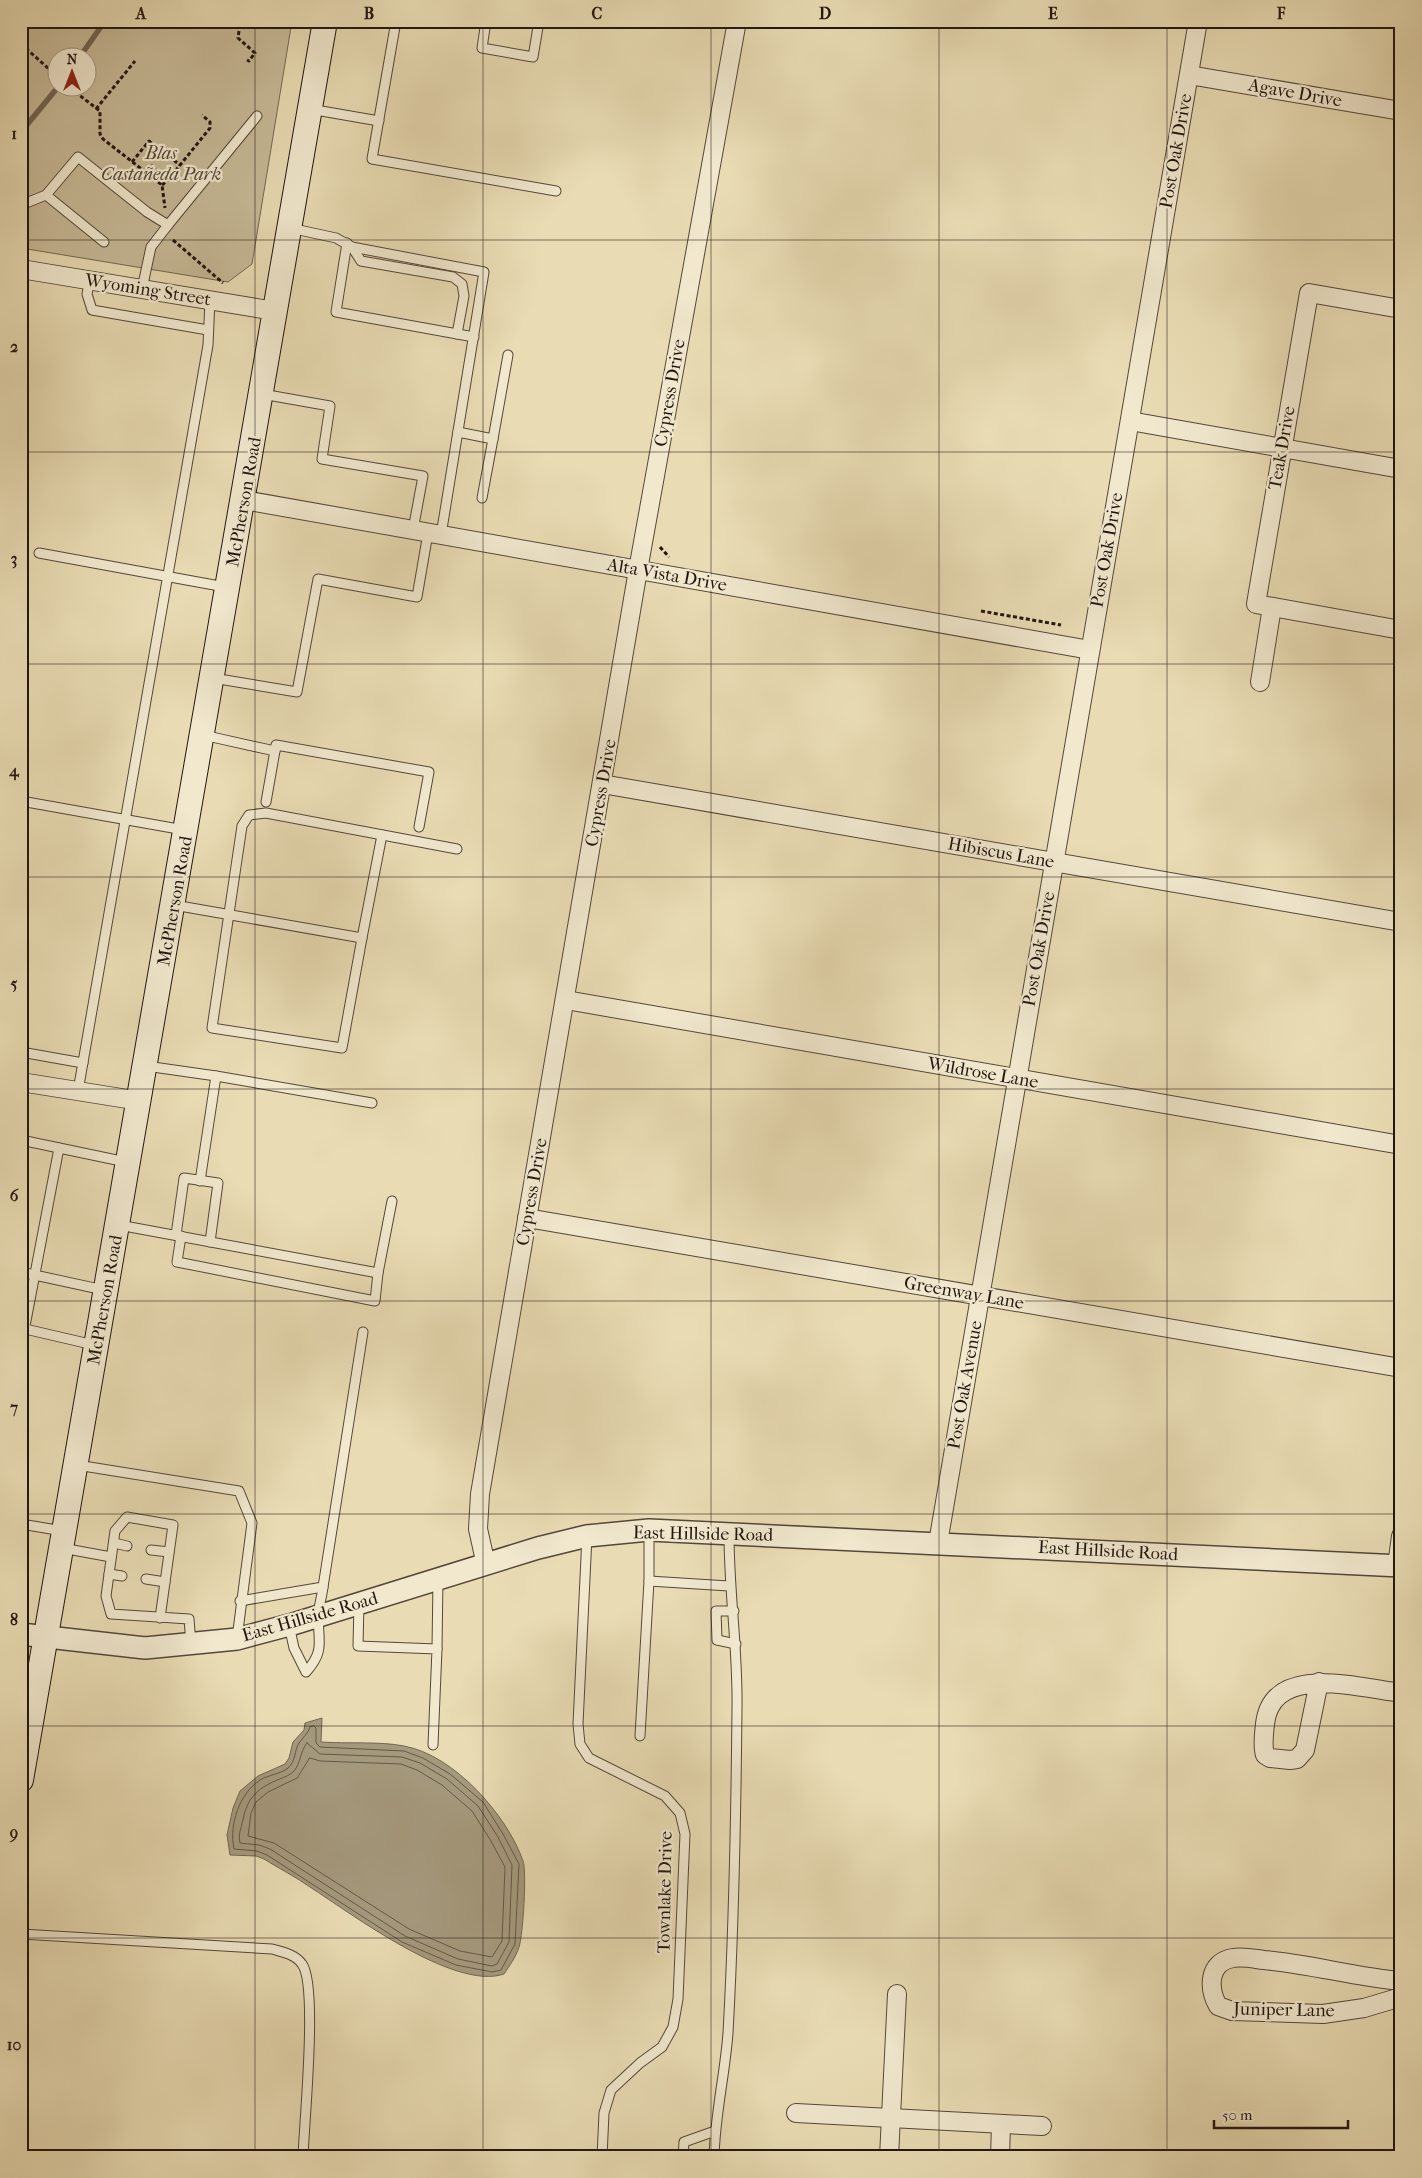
<svg xmlns="http://www.w3.org/2000/svg" width="1422" height="2178" font-family="'IM FELL French Canon',serif">
<style>
.green{fill:#c7ba98;stroke:#746854;fill-rule:evenodd}
.water{fill:#a5997d;stroke:#716552}
.lines{fill:none;stroke-linecap:round;stroke-linejoin:round}
.shore{stroke:#645847;stroke-width:1}
.stream{stroke:#716552;stroke-width:5.5}
.service-casing{stroke:#54483a;stroke-width:11}
.minor-casing{stroke:#54483a;stroke-width:20}
.tertiary-casing{stroke:#54483a;stroke-width:24}
.secondary-casing{stroke:#221611;stroke-width:26}
.path{stroke:#221611;stroke-width:3;stroke-dasharray:4 2.5;stroke-linecap:butt}
.service{stroke:#f1e8ce;stroke-width:9}
.minor{stroke:#f1e8ce;stroke-width:18}
.tertiary{stroke:#f1e8ce;stroke-width:21}
.secondary{stroke:#f1e8ce;stroke-width:24}
.grid{fill:none;stroke:#221611;stroke-width:1;stroke-opacity:0.55}
.labels{text-anchor:middle;dominant-baseline:central;stroke-width:4.5;stroke-linejoin:round;paint-order:stroke}
.street-label{font-size:18px;fill:#221611;stroke:#f1e8ce}
.park-label{font-size:18px;font-style:italic;fill:#54473a;stroke:#f1e8ce}
.neatline{fill:none;stroke:#221611;stroke-width:2}
.grid-label{font-size:16px;text-anchor:middle;font-weight:bold;fill:#221611}
</style>
<rect width="100%" height="100%" fill="#e9dcb4"/>
<filter id="stains"><feTurbulence type="fractalNoise" baseFrequency=".004" numOctaves="4"/><feColorMatrix values="0 0 0 0 .2 0 0 0 0 .09 0 0 0 0 .02 0 0 0 .5 -.17"/></filter>
<radialGradient id="worn" r=".72"><stop offset=".6" stop-color="#630" stop-opacity="0"/><stop offset="1" stop-color="#630" stop-opacity=".3"/></radialGradient>
<path class="green" d="M21,21h271l-40,243 -24,18 -207,-34zM58,58h30v30h-30z"/>
<path class="water" d="M322,1718l-1,24c26,2 58,-1 83,4 50,9 103,69 119,115 4,11 0,74 -4,86 -3,10 -9,18 -15,27 -50,17 -152,-60 -194,-87 -14,-10 -30,-18 -46,-28l-8,-3 -26,-1 -3,-20 6,-27 7,-17 18,-15 27,-12 4,-6 4,-16 11,-12 1,-7z"/>
<g class="lines">
<g class="shore">
<path d="M314,1726l2,2v15l4,4 84,4 19,7 27,16 33,28 20,32 16,30 -4,80 -14,26 -9,2 -36,-7 -54,-23 -135,-87 -10,-4 -23,-2c-5,-24 5,-55 26,-69 8,-5 21,-6 28,-12 8,-7 6,-17 11,-25 4,-6 9,-9 11,-16z"/>
<path d="M307,1743l13,11 82,3 18,6 27,16 31,27 20,31 14,28 -3,77 -12,22 -5,2 -34,-7 -53,-23 -135,-87 -11,-4 -19,-2c-2,-8 1,-15 3,-23 4,-23 16,-33 37,-41 5,-2 10,-4 14,-8 7,-8 6,-20 13,-28z"/>
<path d="M310,1758l10,3 81,3 16,6 25,15 30,26 19,30 14,26 -3,74 -10,16 -32,-6 -51,-22 -135,-86 -26,-7 3,-23 5,-11 12,-10 29,-14z"/>
</g>
<g class="stream">
<path d="M79,58l26,-37"/>
<path d="M21,132l37,-45"/>
</g>
<g class="service-casing">
<g id="service">
<path d="M396,21l-24,138 184,32"/>
<path d="M486,21l-4,27 51,9 6,-36"/>
<path d="M310,109l69,12"/>
<path d="M46,195l58,47"/>
<path d="M21,205l25,-10 32,-38 69,55 21,13 89,-109"/>
<path d="M290,228l46,10 16,9 132,25 -43,263"/>
<path d="M347,243l-11,69 138,25"/>
<path d="M352,247l9,14 92,16 9,7 2,12 -7,38"/>
<path d="M90,280l-3,14 5,16 116,20"/>
<path d="M142,289l9,-42 17,-22"/>
<path d="M262,394l68,12 -8,53 101,17 -10,54"/>
<path d="M458,432l35,7 15,-84"/>
<path d="M482,498l11,-59"/>
<path d="M39,553l186,34"/>
<path d="M213,678l84,14 21,-113 99,18 11,-64"/>
<path d="M203,735l72,16"/>
<path d="M21,801l163,29"/>
<path d="M266,802l10,-57 153,27 -10,55"/>
<path d="M174,905l188,33 -20,110 -130,-20 30,-202 7,-11 17,-2 191,36"/>
<path d="M362,938l20,-103"/>
<path d="M21,1052l62,11"/>
<path d="M146,1066l70,10 -16,105"/>
<path d="M216,1076l156,27"/>
<path d="M78,1091l130,-746 2,-45"/>
<path d="M21,1140l105,22"/>
<path d="M119,1225l259,48 14,-72"/>
<path d="M176,1235l8,-57 34,5 -8,59"/>
<path d="M181,1236l-4,26 198,39 3,-28"/>
<path d="M21,1272l83,18"/>
<path d="M21,1328l73,17"/>
<path d="M21,1347l38,-199"/>
<path d="M77,1465l162,26 13,32 -15,115"/>
<path d="M21,1524l42,7"/>
<path d="M587,1536l-9,188 2,20 9,14 76,38 15,17 5,21 -7,165 -5,28 -11,20 -22,16 -29,27 -7,23 -2,44"/>
<path d="M114,1543l13,3"/>
<path d="M62,1548l49,9"/>
<path d="M151,1550l18,2"/>
<path d="M109,1574l13,2"/>
<path d="M146,1579l19,3"/>
<path d="M649,1581l80,5"/>
<path d="M240,1601l83,-14 40,-255"/>
<path d="M359,1603l-1,43 79,3 -4,96"/>
<path d="M734,1611h-18l1,29 19,4"/>
<path d="M160,1618l13,-93 -46,-8 -12,14 -9,65 5,18 78,5 2,25"/>
<path d="M289,1625l5,23 12,24c18,-20 13,-29 12,-54 0,-10 4,-21 5,-31"/>
<path d="M437,1649l1,-70"/>
<path d="M640,1736l9,-155v-51"/>
<path d="M21,1934l251,15c10,3 23,5 30,15 16,21 2,159 1,193"/>
<path d="M683,2157l1,-15 31,-11"/>
<path d="M714,2157c1,-42 11,-83 14,-124 6,-108 8,-217 9,-325 1,-58 -8,-115 -8,-174"/>
</g>
</g>
<g class="minor-casing">
<g id="minor">
<path d="M1189,75l212,36"/>
<path d="M21,269l254,42"/>
<path d="M1401,309l-92,-16 -53,311 145,26"/>
<path d="M1130,421l271,48"/>
<path d="M244,500l846,150"/>
<path d="M1260,682l12,-75"/>
<path d="M602,784l799,138"/>
<path d="M566,1000l835,145"/>
<path d="M21,1082l119,19"/>
<path d="M527,1218l874,150"/>
<path d="M938,1543l260,-1522"/>
<path d="M486,1565l-8,-36 2,-35 158,-924 99,-549"/>
<path d="M1397,1566l4,-30"/>
<path d="M1319,1682l-14,68 -8,9 -7,1 -20,-2 -5,-3c-3,-10 -1,-20 0,-31 7,-62 95,-36 136,-31"/>
<path d="M1401,1981c-46,-4 -91,-17 -137,-21 -9,-1 -21,-4 -31,-2 -25,4 -25,30 -15,48l14,5 91,3 41,-6 37,-11"/>
<path d="M796,2113l246,13"/>
<path d="M889,2157l8,-163"/>
<path d="M1000,2157l1,-33"/>
</g>
</g>
<g class="tertiary-casing">
<path id="tertiary" d="M21,1634l124,14 92,-9 56,-15 245,-76 49,-12 62,-6 752,36"/>
</g>
<g class="secondary-casing">
<path id="secondary" d="M21,1780l304,-1759"/>
</g>
<g class="path">
<path d="M239,31l-1,7 17,15 -6,8 -2,-1"/>
<path d="M21,44l37,33"/>
<path d="M70,88l30,23v23l3,5 59,46 3,23"/>
<path d="M96,109l39,-48"/>
<path d="M132,162l17,-21 31,24"/>
<path d="M151,165l7,7"/>
<path d="M148,176l6,-8"/>
<path d="M162,185l6,-5 42,-52v-6l-8,-7"/>
<path d="M173,240l50,43"/>
<path d="M660,547l9,10"/>
<path d="M981,611l80,14"/>
</g>
<use href="#service" class="service"/>
<use href="#minor" class="minor"/>
<use href="#tertiary" class="tertiary"/>
<use href="#secondary" class="secondary"/>
</g>
<path class="grid" d="M255,21v2136M483,21v2136M711,21v2136M939,21v2136M1167,21v2136M21,240h1380M21,452h1380M21,664h1380M21,877h1380M21,1089h1380M21,1301h1380M21,1514h1380M21,1726h1380M21,1938h1380"/>
<g class="labels">
<g class="street-label">
<text transform="translate(1295 93) rotate(10)">Agave Drive</text>
<text transform="translate(1176 151) rotate(-80)">Post Oak Drive</text>
<text transform="translate(148 290) rotate(9)">Wyoming Street</text>
<text transform="translate(670 393) rotate(-80)">Cypress Drive</text>
<text transform="translate(1282 448) rotate(-80)">Teak Drive</text>
<text transform="translate(244 502) rotate(-80)">McPherson Road</text>
<text transform="translate(1107 550) rotate(-80)">Post Oak Drive</text>
<text transform="translate(667 575) rotate(10)">Alta Vista Drive</text>
<text transform="translate(601 793) rotate(-80)">Cypress Drive</text>
<text transform="translate(1001 853) rotate(10)">Hibiscus Lane</text>
<text transform="translate(175 901) rotate(-80)">McPherson Road</text>
<text transform="translate(1039 949) rotate(-80)">Post Oak Drive</text>
<text transform="translate(983 1073) rotate(10)">Wildrose Lane</text>
<text transform="translate(532 1192) rotate(-80)">Cypress Drive</text>
<text transform="translate(964 1293) rotate(10)">Greenway Lane</text>
<text transform="translate(105 1300) rotate(-80)">McPherson Road</text>
<text transform="translate(965 1385) rotate(-80)">Post Oak Avenue</text>
<text transform="translate(703 1534) rotate(1)">East Hillside Road</text>
<text transform="translate(1108 1551) rotate(3)">East Hillside Road</text>
<text transform="translate(310 1617) rotate(-16)">East Hillside Road</text>
<text transform="translate(665 1892) rotate(-89)">Townlake Drive</text>
<text transform="translate(1284 2010) rotate(1)">Juniper Lane</text>
</g>
<g class="park-label">
<text x="161" y="153">Blas<tspan x="161" dy="21">Castañeda Park</tspan></text>
</g>
</g>
<rect width="1422" height="2178" fill="none" stroke="#e9dcb4" stroke-width="55"/>
<g transform="translate(72 72)"><circle r="24" fill="#f1e8ce" stroke="#9e9482"/>
<path d="M0-4L9 19L0 12L-9 19Z" fill="#8f2418"/>
<text y="-8" font-size="14" font-weight="bold" text-anchor="middle" fill="#221611">N</text>
</g>
<path d="M1214 2120v8h134v-8" fill="none" stroke="#221611" stroke-width="2.5"/>
<text x="1222" y="2120" font-size="15" fill="#221611" stroke="#f1e8ce" stroke-width="4" paint-order="stroke">50 m</text>
<rect x="28" y="28" width="1366" height="2122" class="neatline"/>
<g class="grid-label">
<text x="141" y="19">A</text>
<text x="369" y="19">B</text>
<text x="597" y="19">C</text>
<text x="825" y="19">D</text>
<text x="1053" y="19">E</text>
<text x="1281" y="19">F</text>
<text x="14" y="139">1</text>
<text x="14" y="352">2</text>
<text x="14" y="564">3</text>
<text x="14" y="776">4</text>
<text x="14" y="989">5</text>
<text x="14" y="1201">6</text>
<text x="14" y="1413">7</text>
<text x="14" y="1625">8</text>
<text x="14" y="1838">9</text>
<text x="14" y="2050">10</text>
</g>
<rect width="100%" height="100%" filter="url(#stains)"/>
<rect width="100%" height="100%" fill="url(#worn)"/>
</svg>
